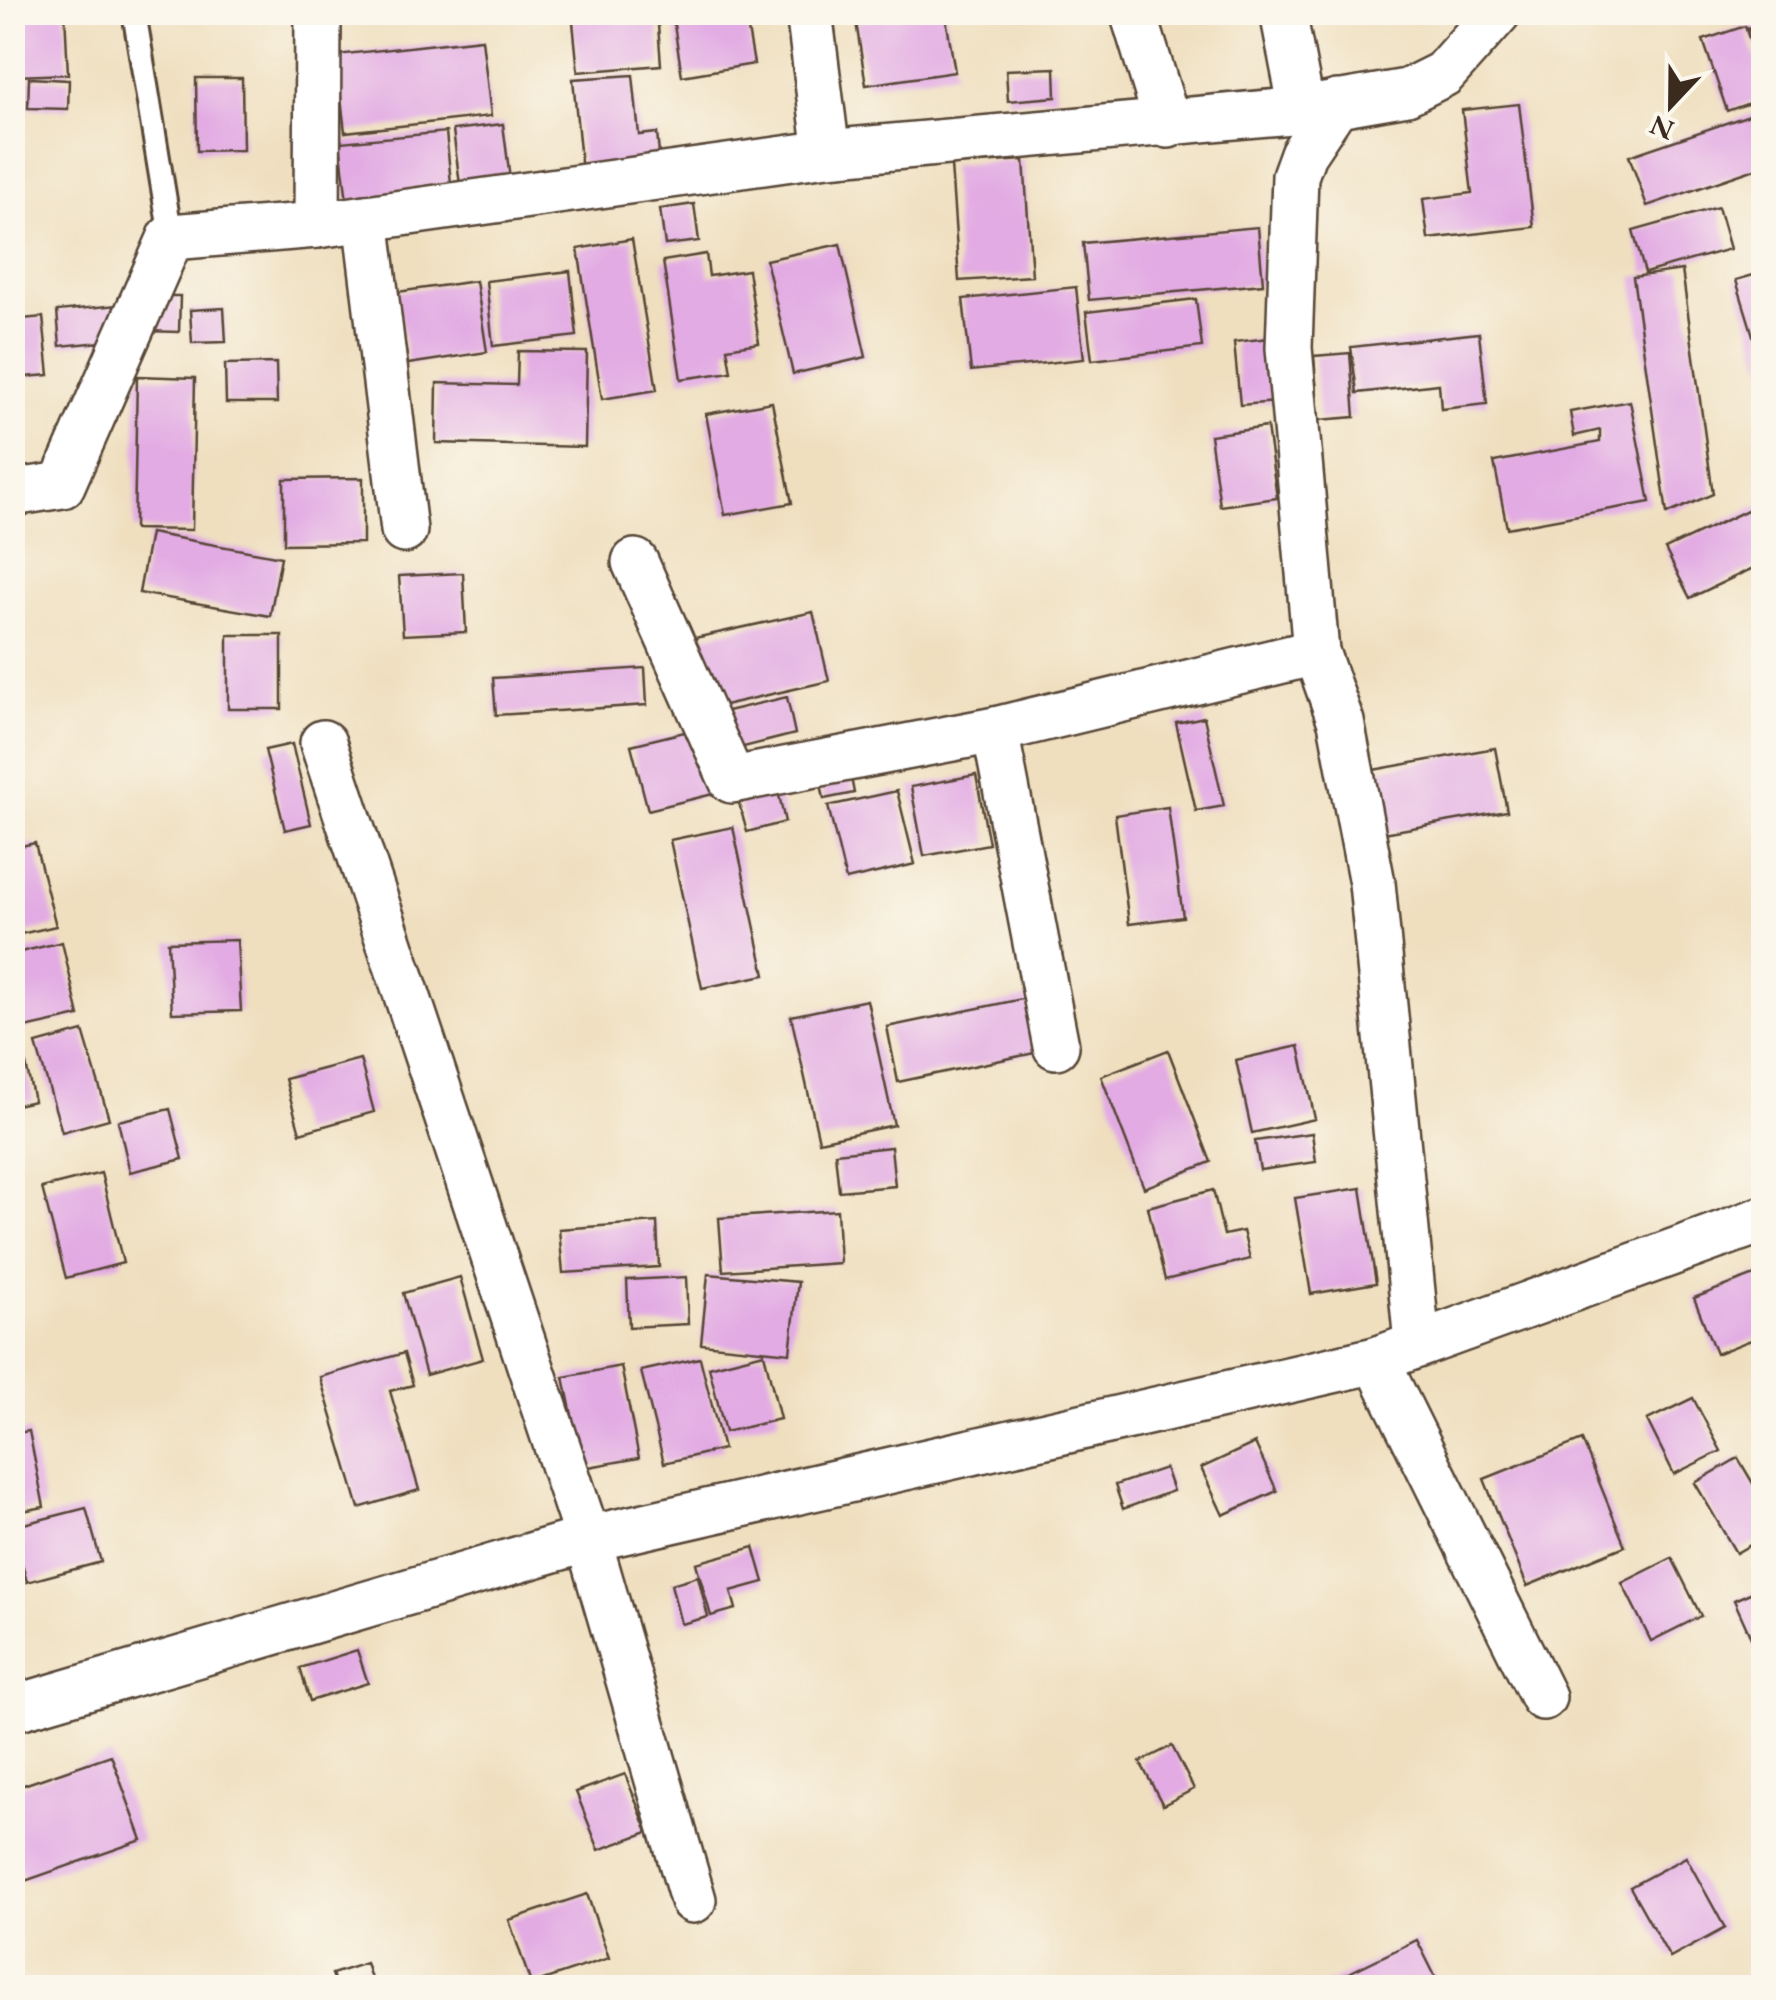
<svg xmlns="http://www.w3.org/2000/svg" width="1776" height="2000" font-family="'EB Garamond',serif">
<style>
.building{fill:#e2abe3}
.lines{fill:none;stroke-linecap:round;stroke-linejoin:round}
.lane-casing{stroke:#564536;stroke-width:28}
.street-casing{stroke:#564536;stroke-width:50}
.lane{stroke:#fff;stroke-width:22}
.street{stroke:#fff;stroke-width:45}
</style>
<rect width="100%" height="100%" fill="#fbf7ec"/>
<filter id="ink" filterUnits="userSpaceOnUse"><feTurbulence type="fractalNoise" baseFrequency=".01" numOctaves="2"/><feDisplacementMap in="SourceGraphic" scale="20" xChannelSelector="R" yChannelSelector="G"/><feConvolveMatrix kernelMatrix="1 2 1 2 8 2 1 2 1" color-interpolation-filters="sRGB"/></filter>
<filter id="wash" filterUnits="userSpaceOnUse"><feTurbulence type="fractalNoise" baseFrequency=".0048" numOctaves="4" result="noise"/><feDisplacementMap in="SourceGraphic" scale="40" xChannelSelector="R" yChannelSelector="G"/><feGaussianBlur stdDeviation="2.25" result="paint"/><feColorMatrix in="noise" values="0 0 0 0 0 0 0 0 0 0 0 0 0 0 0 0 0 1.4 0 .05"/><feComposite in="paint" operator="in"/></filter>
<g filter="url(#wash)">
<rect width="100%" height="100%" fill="#efdfbf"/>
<g id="blocks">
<g class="building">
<polygon points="14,12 65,12 68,74 16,76"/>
<polygon points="572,12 657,12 661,65 578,72"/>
<polygon points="672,12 745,12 754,64 682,76"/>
<polygon points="920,12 945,12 955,72 866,85 856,22"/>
<polygon points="1764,21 1764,46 1758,48 1748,28"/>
<polygon points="1745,26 1764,84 1764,98 1727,111 1703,40"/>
<polygon points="482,39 491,116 345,132 336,55"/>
<polygon points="1055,68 1056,97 1008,101 1006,70"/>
<polygon points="633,75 639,135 657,133 660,165 582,172 573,79"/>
<polygon points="29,78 69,80 68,109 28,108"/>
<polygon points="196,78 242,78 243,150 197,151"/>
<polygon points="1519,104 1534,227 1428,239 1423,199 1472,193 1462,110"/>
<polygon points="1764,110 1764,166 1647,206 1629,156"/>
<polygon points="503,124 510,179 460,185 453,130"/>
<polygon points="446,132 452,194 347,202 340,142"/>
<polygon points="1024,160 1032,276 959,281 951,165"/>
<polygon points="694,204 699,241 665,245 660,209"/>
<polygon points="1718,207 1730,249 1645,273 1633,231"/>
<polygon points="1258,227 1263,284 1089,300 1083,243"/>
<polygon points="632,239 657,390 602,399 578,249"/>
<polygon points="840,244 866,357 793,374 766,260"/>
<polygon points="706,254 709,276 748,270 759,343 727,348 731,372 681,379 663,261"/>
<polygon points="1682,270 1713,494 1667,514 1633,277"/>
<polygon points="570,271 577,336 493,346 486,281"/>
<polygon points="1764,272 1764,368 1763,368 1736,280"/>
<polygon points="476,281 487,352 408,364 397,292"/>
<polygon points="1076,287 1084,359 971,371 963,299"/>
<polygon points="146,296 180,296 179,332 145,331"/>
<polygon points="1196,299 1202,347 1092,360 1086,312"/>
<polygon points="128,304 112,341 60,346 57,311"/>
<polygon points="224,308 226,342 192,343 190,310"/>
<polygon points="43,317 49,375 12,378 12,320"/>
<polygon points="1479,333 1487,404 1441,409 1439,384 1357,393 1351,347"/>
<polygon points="1270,338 1276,402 1240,405 1234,342"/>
<polygon points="518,351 587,352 585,447 436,443 437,383 517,385"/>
<polygon points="1350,353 1355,417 1319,420 1314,356"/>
<polygon points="276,363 277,403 226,403 225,364"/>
<polygon points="137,376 195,378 192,530 134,529"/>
<polygon points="1630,401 1650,502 1507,528 1494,462 1600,442 1600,430 1574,436 1570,412"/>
<polygon points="772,402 792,503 725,515 706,414"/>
<polygon points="1267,427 1277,498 1220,506 1210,435"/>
<polygon points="363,478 363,543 284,544 284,479"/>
<polygon points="1760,504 1764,563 1690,598 1665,549"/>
<polygon points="150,533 281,557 270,616 139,593"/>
<polygon points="463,573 466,632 403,635 399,576"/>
<polygon points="813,612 829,681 711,708 695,638"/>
<rect x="228" y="635" width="54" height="74"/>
<polygon points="645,668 647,705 496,715 493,678"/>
<polygon points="787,697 795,734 728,751 719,713"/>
<polygon points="1204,717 1224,806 1196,811 1176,723"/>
<polygon points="701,728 717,793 648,810 631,745"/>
<polygon points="292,744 311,824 285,830 265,750"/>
<polygon points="1495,748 1507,811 1384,833 1373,770"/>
<polygon points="849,767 854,793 824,799 819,773"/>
<polygon points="976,775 989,844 924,856 911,787"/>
<polygon points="777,786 785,822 747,832 737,796"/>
<polygon points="897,791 915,864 846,880 828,806"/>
<polygon points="1168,807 1183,917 1129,924 1115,815"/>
<polygon points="733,827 765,975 702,988 670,840"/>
<polygon points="35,843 56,926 12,936 12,848"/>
<polygon points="237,940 241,1011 172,1013 168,942"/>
<polygon points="62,942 79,1016 12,1031 12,954"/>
<polygon points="1027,998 1039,1052 898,1082 887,1027"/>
<polygon points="867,1000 894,1125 819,1141 791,1016"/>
<polygon points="83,1031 109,1119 62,1132 36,1044"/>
<polygon points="1299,1046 1315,1119 1252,1133 1236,1060"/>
<polygon points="1168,1050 1211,1162 1144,1188 1101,1076"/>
<polygon points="23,1051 34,1101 12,1106 12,1054"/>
<polygon points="360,1059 374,1112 300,1133 285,1079"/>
<polygon points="170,1109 183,1159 130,1172 118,1121"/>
<polygon points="1312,1133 1316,1162 1260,1170 1255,1141"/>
<polygon points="891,1147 895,1186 839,1191 835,1153"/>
<polygon points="101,1173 123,1263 66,1278 42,1188"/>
<polygon points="1361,1188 1376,1283 1311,1294 1295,1198"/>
<polygon points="1213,1190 1224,1235 1243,1231 1250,1259 1165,1280 1148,1207"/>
<polygon points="837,1210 840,1263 723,1271 719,1218"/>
<polygon points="657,1222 659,1267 563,1273 559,1229"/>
<polygon points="708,1274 798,1282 790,1353 701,1344"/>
<polygon points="1757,1274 1764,1290 1764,1335 1716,1354 1694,1298"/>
<polygon points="460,1277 483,1359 426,1375 403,1293"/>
<polygon points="686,1277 688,1324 629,1327 627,1280"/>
<polygon points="404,1353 413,1385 390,1391 419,1490 359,1508 320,1377"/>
<polygon points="764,1353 780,1419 725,1432 709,1367"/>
<polygon points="700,1358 723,1449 664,1463 641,1371"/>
<polygon points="621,1366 639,1458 583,1468 564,1377"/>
<polygon points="1693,1398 1721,1451 1674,1474 1647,1420"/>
<polygon points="29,1431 44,1507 12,1513 12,1434"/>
<polygon points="1582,1440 1625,1546 1527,1586 1484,1479"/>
<polygon points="1255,1443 1277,1491 1223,1515 1201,1468"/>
<polygon points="1738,1458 1764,1502 1764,1537 1736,1553 1695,1483"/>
<polygon points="1165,1468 1173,1491 1123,1509 1115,1485"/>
<polygon points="86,1508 101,1562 27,1582 12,1527"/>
<polygon points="754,1547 764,1582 731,1591 736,1609 711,1616 696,1563"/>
<polygon points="1672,1558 1701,1616 1651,1641 1622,1583"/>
<polygon points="698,1576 708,1617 681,1624 671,1584"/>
<polygon points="1764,1587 1764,1667 1734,1600"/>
<polygon points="357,1650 368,1683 310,1701 300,1668"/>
<polygon points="1172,1746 1194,1789 1163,1805 1140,1762"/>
<polygon points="111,1755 142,1840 25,1881 12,1847 12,1789"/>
<polygon points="625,1774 648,1832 599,1850 576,1792"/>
<polygon points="1686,1857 1725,1928 1670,1958 1630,1887"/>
<polygon points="587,1894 609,1958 531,1984 509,1920"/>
<polygon points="1417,1940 1441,1988 1318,1988"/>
<polygon points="366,1963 374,1988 337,1988 332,1974"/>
</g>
</g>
</g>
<g filter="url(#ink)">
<use href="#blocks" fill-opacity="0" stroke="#564536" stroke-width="2.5"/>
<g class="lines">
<g class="lane-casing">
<polyline id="lane" points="134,12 171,237"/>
</g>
<g class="street-casing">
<g id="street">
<polyline points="809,12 827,153"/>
<polyline points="1133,12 1168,125"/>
<polyline points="1283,12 1302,110"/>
<polyline points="1337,103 1303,154 1295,176 1289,348 1316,652 1341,722 1372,883 1417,1343"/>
<polyline points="366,218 404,530"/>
<polyline points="317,225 318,12"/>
<polyline points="12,493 62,485 171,237 317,225 827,153 1302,110 1407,92 1443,74 1498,12"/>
<polyline points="635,562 732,780 995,730 1316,652"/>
<polyline points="995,730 1056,1046"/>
<polyline points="323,743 588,1539 693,1900"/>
<polyline points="1376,1360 1543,1697"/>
<polyline points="12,1709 588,1539 1376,1360 1764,1219"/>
</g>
</g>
<use href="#lane" class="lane"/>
<use href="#street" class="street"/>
</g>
</g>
<rect width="1776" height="2000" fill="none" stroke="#fbf7ec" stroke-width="50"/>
<g transform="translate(1671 105) rotate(202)" stroke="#fbf7ec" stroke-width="8" paint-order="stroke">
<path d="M0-8L18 38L0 25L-18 38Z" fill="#3b2a1e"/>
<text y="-15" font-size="28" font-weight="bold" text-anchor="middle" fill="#3b2a1e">N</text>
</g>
</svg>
